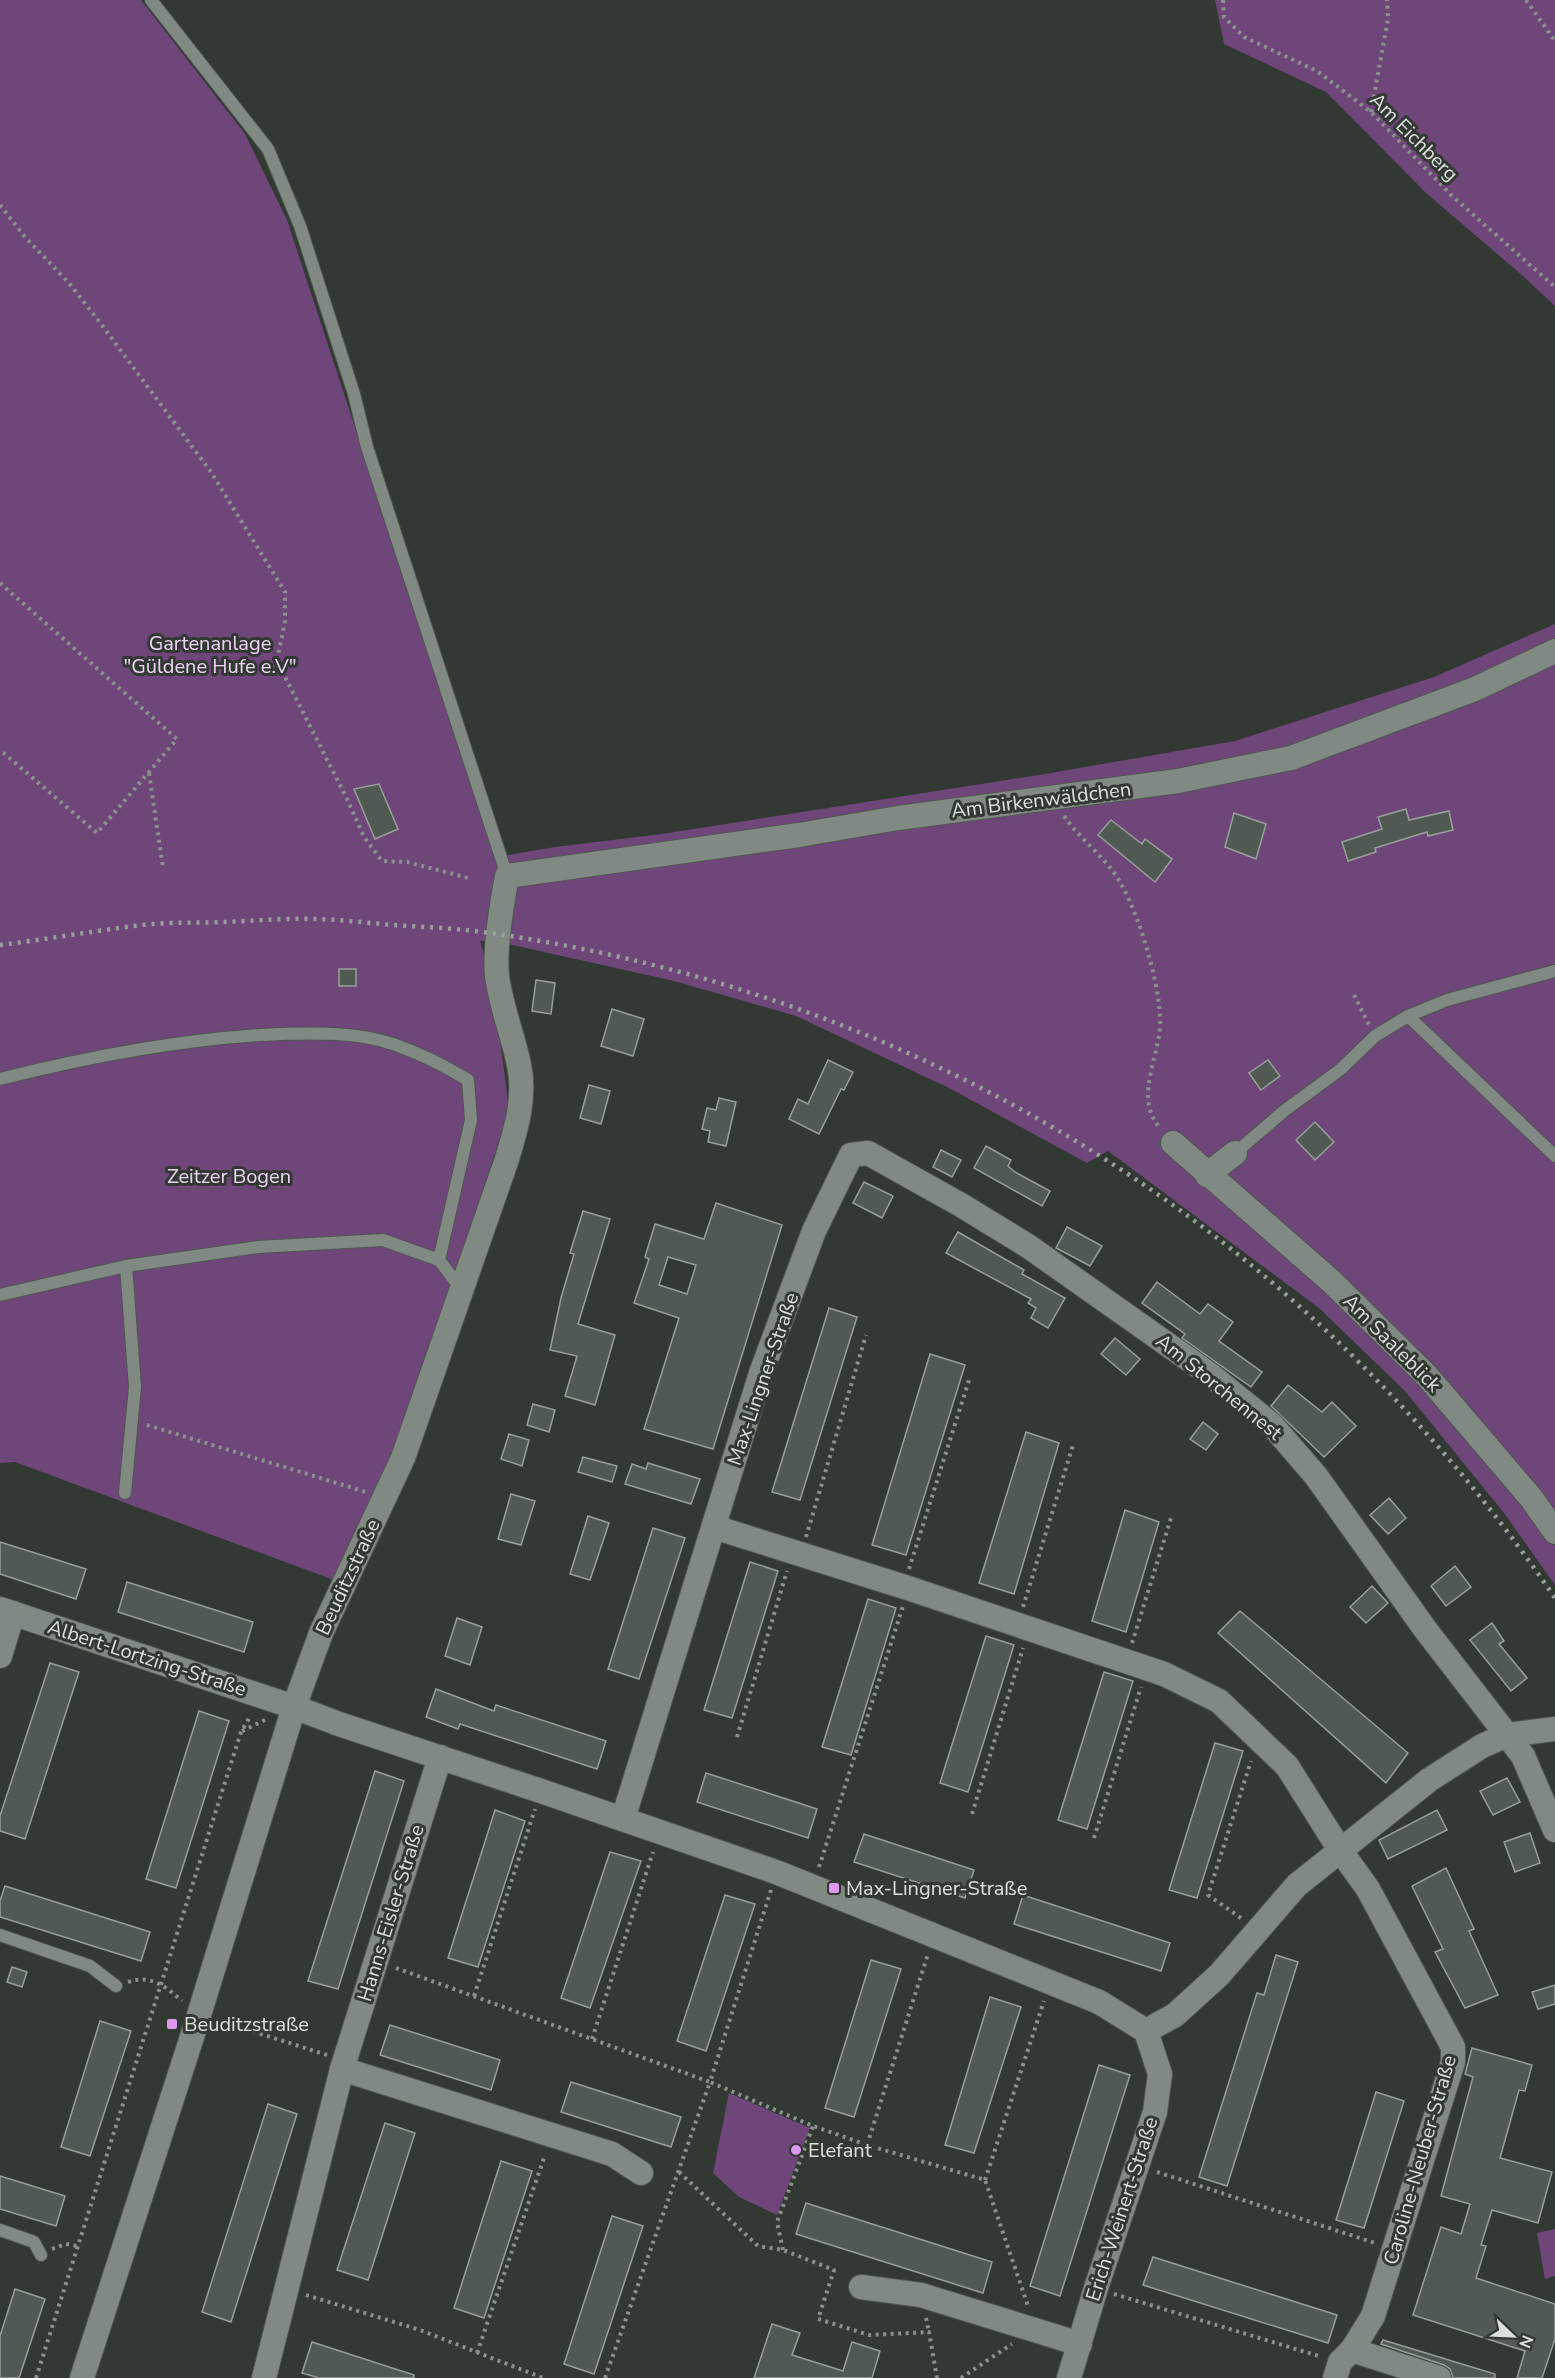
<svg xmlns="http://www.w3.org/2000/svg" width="1555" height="2378" font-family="'Nunito Sans',sans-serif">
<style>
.green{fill:#6f467a}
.building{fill:#505952;stroke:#97a098;stroke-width:1.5;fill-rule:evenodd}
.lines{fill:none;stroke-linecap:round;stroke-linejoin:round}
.lane-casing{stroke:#4f5650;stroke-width:14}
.street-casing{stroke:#4f5650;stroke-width:26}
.path{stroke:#8a908b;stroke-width:4;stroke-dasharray:3 4.5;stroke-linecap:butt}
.lane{stroke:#818a82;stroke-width:12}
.street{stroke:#818a82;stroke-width:24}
.rail{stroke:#999f9a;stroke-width:4.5;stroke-dasharray:3 6;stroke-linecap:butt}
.poi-dot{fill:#df98f1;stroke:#313932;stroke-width:2}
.labels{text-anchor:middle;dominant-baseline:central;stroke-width:6;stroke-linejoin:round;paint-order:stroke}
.street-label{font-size:20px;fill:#dbe0dc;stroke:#313932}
.park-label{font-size:20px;fill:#efd3f6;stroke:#313932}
.poi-label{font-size:20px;fill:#dbe0dc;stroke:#313932;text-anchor:start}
</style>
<rect width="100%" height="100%" fill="#313932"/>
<g class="green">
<polygon points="0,0 141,0 245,134 287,220 496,857 555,847 662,834 1039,775 1235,741 1434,677 1555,624 1555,1585 1504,1513 1405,1391 1319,1308 1108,1151 1087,1163 949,1088 796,1016 674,981 508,944 480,941 493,985 509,1109 449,1299 380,1496 334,1580 15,1462 0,1463"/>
<polygon points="1215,0 1555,0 1555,306 1523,276 1426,193 1326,92 1224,44"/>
<polygon points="729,2093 810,2128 777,2215 739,2197 713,2173"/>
<polygon points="1555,2229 1555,2276 1545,2279 1537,2233"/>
</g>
<g class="building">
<polygon points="379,784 398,829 375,839 354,789"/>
<polygon points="1406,809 1409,820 1449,811 1453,830 1428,836 1427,832 1375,848 1376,852 1348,861 1342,842 1382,829 1378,817"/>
<polygon points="1234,813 1266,824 1256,859 1225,847"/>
<polygon points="1111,820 1142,844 1145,839 1172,859 1155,882 1098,835"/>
<rect x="339" y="969" width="17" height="17"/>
<polygon points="536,980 555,983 551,1014 532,1011"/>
<polygon points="612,1009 644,1019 633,1056 601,1046"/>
<polygon points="828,1060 853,1072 844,1090 841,1089 819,1134 789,1119 798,1099 808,1104"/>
<polygon points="1268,1060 1280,1076 1261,1090 1249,1073"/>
<polygon points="589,1085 610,1091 601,1124 580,1118"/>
<polygon points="719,1098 736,1102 726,1146 708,1142 710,1131 702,1129 707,1108 716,1110"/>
<polygon points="1315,1122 1334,1142 1315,1160 1296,1140"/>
<polygon points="986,1146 1011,1160 1008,1166 1015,1172 1050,1191 1042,1206 974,1168"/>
<polygon points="941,1150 961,1160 952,1177 933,1167"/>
<polygon points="864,1182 893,1196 882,1218 853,1203"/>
<path d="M 716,1203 L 782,1225 L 713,1449 L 644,1429 L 679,1318 L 634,1303 L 649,1259 L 645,1257 L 655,1224 L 704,1239 ZM 668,1257 L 696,1265 L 687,1294 L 659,1285 Z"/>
<polygon points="583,1211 610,1219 578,1324 615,1335 595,1405 565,1396 577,1356 550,1350 561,1298 574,1254 570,1253"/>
<polygon points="1067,1227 1102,1246 1090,1266 1056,1248"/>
<polygon points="958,1232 1024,1270 1022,1274 1065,1298 1048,1328 1031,1318 1036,1308 1028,1303 1031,1299 946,1253"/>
<polygon points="1157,1282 1200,1314 1208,1304 1233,1322 1219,1341 1262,1372 1251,1387 1182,1338 1185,1334 1142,1303"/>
<polygon points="829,1308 857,1317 800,1500 772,1492"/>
<polygon points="1115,1338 1140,1359 1126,1375 1101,1354"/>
<polygon points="930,1354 965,1365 906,1555 872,1545"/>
<polygon points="1288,1385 1322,1412 1332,1402 1356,1426 1324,1457 1271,1406"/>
<polygon points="533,1404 555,1410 549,1432 527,1425"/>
<polygon points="1203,1422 1218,1434 1206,1450 1190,1439"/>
<polygon points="1026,1432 1059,1443 1014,1594 979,1583"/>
<polygon points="509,1434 529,1440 522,1466 501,1459"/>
<polygon points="583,1457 617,1466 612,1482 578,1472"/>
<polygon points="648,1463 700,1479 691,1504 625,1484 632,1464 646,1469"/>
<polygon points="511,1494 535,1501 521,1545 498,1539"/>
<polygon points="1389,1498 1406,1518 1388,1534 1370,1515"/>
<polygon points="1125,1510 1159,1522 1126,1632 1092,1621"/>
<polygon points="588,1516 609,1523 590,1580 570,1574"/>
<polygon points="653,1528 685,1538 639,1679 608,1669"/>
<polygon points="0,1542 86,1569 76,1599 0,1574"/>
<polygon points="750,1562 778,1571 732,1718 704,1710"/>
<polygon points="1455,1566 1471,1587 1446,1606 1431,1586"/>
<polygon points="127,1582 253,1622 244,1652 118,1612"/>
<polygon points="1372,1586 1388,1603 1366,1623 1350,1607"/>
<polygon points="868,1599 896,1608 851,1755 822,1747"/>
<polygon points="1240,1611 1408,1753 1386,1783 1218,1633"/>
<polygon points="457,1618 482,1627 470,1665 445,1656"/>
<polygon points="1492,1623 1504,1641 1499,1644 1527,1678 1511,1691 1470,1640"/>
<polygon points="986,1636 1014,1645 968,1792 940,1783"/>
<polygon points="50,1663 79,1672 25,1839 0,1831 0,1816"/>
<polygon points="1104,1672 1133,1681 1087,1829 1058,1820"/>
<polygon points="436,1689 494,1711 496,1705 606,1741 597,1769 460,1724 458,1729 426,1717"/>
<polygon points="199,1711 229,1721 176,1888 146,1879"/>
<polygon points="1215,1743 1243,1751 1197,1898 1169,1890"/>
<polygon points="375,1771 404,1781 338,1989 308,1981"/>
<polygon points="706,1773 817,1809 808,1838 697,1802"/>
<polygon points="1507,1778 1520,1802 1493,1815 1480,1791"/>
<polygon points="495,1810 525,1821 478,1967 448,1958"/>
<polygon points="1437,1810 1447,1830 1388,1859 1379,1840"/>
<polygon points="1530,1833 1540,1863 1515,1872 1504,1842"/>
<polygon points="864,1834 974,1870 965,1898 854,1862"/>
<polygon points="610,1852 641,1861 590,2008 561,1998"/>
<polygon points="1446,1868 1474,1929 1469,1931 1498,1995 1465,2008 1435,1952 1443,1949 1412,1886"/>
<polygon points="5,1886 150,1932 141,1961 0,1917 0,1901"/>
<polygon points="725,1895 755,1904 706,2051 677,2041"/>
<polygon points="1023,1895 1170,1943 1161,1971 1014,1924"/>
<polygon points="1276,1955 1298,1962 1227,2186 1199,2177 1257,1993 1264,1995"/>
<polygon points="871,1960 901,1969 854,2117 825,2108"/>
<polygon points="12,1967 27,1972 22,1987 7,1982"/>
<polygon points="1555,1985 1555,2004 1538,2009 1532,1992"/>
<polygon points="990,1997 1021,2007 974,2153 945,2145"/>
<polygon points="100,2021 131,2031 90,2156 61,2147"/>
<polygon points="390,2025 500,2060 491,2090 380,2055"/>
<polygon points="1472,2048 1532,2065 1525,2091 1519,2090 1500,2158 1552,2172 1538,2223 1492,2210 1481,2245 1486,2246 1476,2278 1555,2304 1555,2339 1542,2378 1517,2378 1525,2351 1413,2315 1441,2227 1461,2234 1470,2204 1441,2196 1473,2077 1465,2074"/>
<polygon points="1099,2065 1130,2075 1060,2296 1030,2286"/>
<polygon points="571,2082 681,2117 671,2147 561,2112"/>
<polygon points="1376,2092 1404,2101 1364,2228 1336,2220"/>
<polygon points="268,2104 297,2114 231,2322 202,2312"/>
<polygon points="385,2123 415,2133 368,2280 337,2270"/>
<polygon points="501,2161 532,2171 484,2318 454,2308"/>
<polygon points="0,2176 65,2196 56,2226 0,2209"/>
<polygon points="806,2203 992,2262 983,2293 796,2234"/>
<polygon points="612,2216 643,2226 594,2374 564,2364"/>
<polygon points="1153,2257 1337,2315 1328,2343 1143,2285"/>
<polygon points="15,2289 45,2299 19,2378 0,2378 0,2336"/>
<polygon points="772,2324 800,2333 792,2355 843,2371 852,2342 880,2351 872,2378 754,2378"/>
<polygon points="1383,2340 1495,2374 1495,2378 1453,2378 1450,2369 1444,2365 1381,2344"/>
<polygon points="312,2342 414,2375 414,2378 319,2378 302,2373"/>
</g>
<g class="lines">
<g class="lane-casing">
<g id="lane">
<polyline points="151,0 268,149 300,226 354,394 367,447 507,876"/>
<polyline points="1408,1016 1555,1156"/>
<path d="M 0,1079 C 92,1056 185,1038 280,1034 C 318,1033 357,1032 393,1044 C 419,1053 445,1066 468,1080 L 471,1120 L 439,1260"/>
<polyline points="1235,1153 1284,1111 1341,1069 1375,1036 1408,1016 1447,1000 1555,971"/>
<polyline points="0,1295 126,1266 258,1247 383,1240 439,1260 462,1290"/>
<polyline points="125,1493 135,1387 126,1266"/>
<polyline points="0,1935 90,1966 116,1986"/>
<polyline points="0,2230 34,2242 41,2255"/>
</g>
</g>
<g class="street-casing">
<g id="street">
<polyline points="1173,1143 1332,1282 1427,1376 1532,1499 1555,1532"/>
<polyline points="1207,1175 1235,1153"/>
<polyline points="714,1527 908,1588 1164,1674 1219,1701 1287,1766 1340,1850 1368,1889 1453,2047 1453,2062 1373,2316 1352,2350 1340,2362 1335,2378"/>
<polyline points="0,1609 294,1707 339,1724 541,1791 776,1872 1099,2002 1146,2031 1160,2074 1155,2112 1096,2288 1069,2378"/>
<polyline points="0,1656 13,1613"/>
<polyline points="623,1819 761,1373 814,1231 851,1155 868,1153 961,1205 1028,1246 1208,1373 1272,1425 1316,1476 1425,1629 1523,1756 1555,1830"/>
<polyline points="1146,2031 1175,2015 1219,1975 1297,1885 1429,1780 1482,1746 1507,1735 1555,1729"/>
<polyline points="342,2069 612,2154 641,2173"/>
<polyline points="861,2287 921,2295 1080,2344"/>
<polyline points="1352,2350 1439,2378"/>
<path d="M 82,2378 L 199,2015 L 294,1707 L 321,1633 L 403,1458 L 507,1159 C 516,1129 526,1097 519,1065 C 513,1035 501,1007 497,976 C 494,949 502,903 507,876 L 799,835 L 898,818 L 1178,781 L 1291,758 L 1475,689 L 1555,651"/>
<polyline points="264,2378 342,2069 440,1757"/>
</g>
</g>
<g class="path">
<polyline points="1223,0 1224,17 1244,37 1317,71 1371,112 1452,196 1555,287"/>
<polyline points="1526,0 1555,41"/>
<polyline points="1371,112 1388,19 1387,0"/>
<polyline points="0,205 25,237 69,283 101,324 211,472 285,592 285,621 277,661 348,801 364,837 382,861 407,862 472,879"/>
<polyline points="0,583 177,739 97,833 0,750"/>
<polyline points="149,773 163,868"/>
<path d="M 1064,816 C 1078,836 1097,851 1112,870 C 1136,901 1158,977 1160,1016 C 1163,1053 1131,1097 1161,1129"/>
<polyline points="1354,995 1369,1025"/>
<polyline points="147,1425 366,1492"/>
<polyline points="806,1537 866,1335"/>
<polyline points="909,1569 970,1377"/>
<polyline points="1023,1607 1073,1445"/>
<polyline points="1132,1643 1171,1518"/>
<polyline points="242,1731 265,1720"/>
<polyline points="737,1737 787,1571"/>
<polyline points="972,1814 1023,1648"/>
<polyline points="1094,1838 1141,1687"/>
<polyline points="819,1867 903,1606"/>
<polyline points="1241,1918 1208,1895 1251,1761"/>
<polyline points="396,1968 710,2082 771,1890"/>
<path d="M 128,1982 C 151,1974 166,1987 182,2001"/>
<polyline points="474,1996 535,1809"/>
<polyline points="217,2020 327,2055"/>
<polyline points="592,2039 653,1852"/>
<polyline points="867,2145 928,1954"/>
<polyline points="679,2172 758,2246 783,2250 834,2270 818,2319 869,2335 929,2332 937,2378"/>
<polyline points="1157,2172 1375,2243"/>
<polyline points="985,2180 1044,2001"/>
<polyline points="52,2249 66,2244 77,2246"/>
<polyline points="783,2250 777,2222 813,2126"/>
<polyline points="1114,2294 1322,2357"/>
<polyline points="306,2295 420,2330 543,2378"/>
<polyline points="926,2318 929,2332"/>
<polyline points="477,2353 545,2155"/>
<polyline points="36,2378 241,1732 251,1715"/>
<polyline points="605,2378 710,2082 813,2126 867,2145 985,2180 1028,2306"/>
<polyline points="961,2378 1012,2344"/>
</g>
<use href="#lane" class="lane"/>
<use href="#street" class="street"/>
<path class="rail" d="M 0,945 C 47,939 95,931 142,925 C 169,922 196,923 223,922 C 253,921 283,918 313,919 C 339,919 366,923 393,925 C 423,927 453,928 483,932 C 924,993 1304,1230 1555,1598"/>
</g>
<g class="poi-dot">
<rect x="828" y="1882" width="12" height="12" rx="3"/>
<rect x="166" y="2018" width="12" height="12" rx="3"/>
<circle cx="796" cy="2150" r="6"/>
</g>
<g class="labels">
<g class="street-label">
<text transform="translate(1414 137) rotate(45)">Am Eichberg</text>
<text transform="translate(1041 800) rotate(-7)">Am Birkenwäldchen</text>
<text transform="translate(1392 1343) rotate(45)">Am Saaleblick</text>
<text transform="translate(763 1379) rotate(-71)">Max-Lingner-Straße</text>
<text transform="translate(1219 1387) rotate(39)">Am Storchennest</text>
<text transform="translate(348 1577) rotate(-65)">Beuditzstraße</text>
<text transform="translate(147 1658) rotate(18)">Albert-Lortzing-Straße</text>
<text transform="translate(391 1913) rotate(-73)">Hanns-Eisler-Straße</text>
<text transform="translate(1420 2160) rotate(-74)">Caroline-Neuber-Straße</text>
<text transform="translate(1122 2209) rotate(-72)">Erich-Weinert-Straße</text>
</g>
<g class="park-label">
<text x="210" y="643">Gartenanlage<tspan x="210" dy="23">"Güldene Hufe e.V"</tspan></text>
<text x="229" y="1176">Zeitzer Bogen</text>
</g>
<g class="poi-label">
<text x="846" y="1888">Max-Lingner-Straße</text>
<text x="184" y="2024">Beuditzstraße</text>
<text x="808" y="2150">Elefant</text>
</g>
</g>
<g transform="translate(1513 2336) rotate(113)" stroke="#313932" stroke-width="4.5" paint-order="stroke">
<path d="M0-4.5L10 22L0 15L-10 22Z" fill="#dbe0dc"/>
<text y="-9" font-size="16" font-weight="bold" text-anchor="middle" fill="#dbe0dc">N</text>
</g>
</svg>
